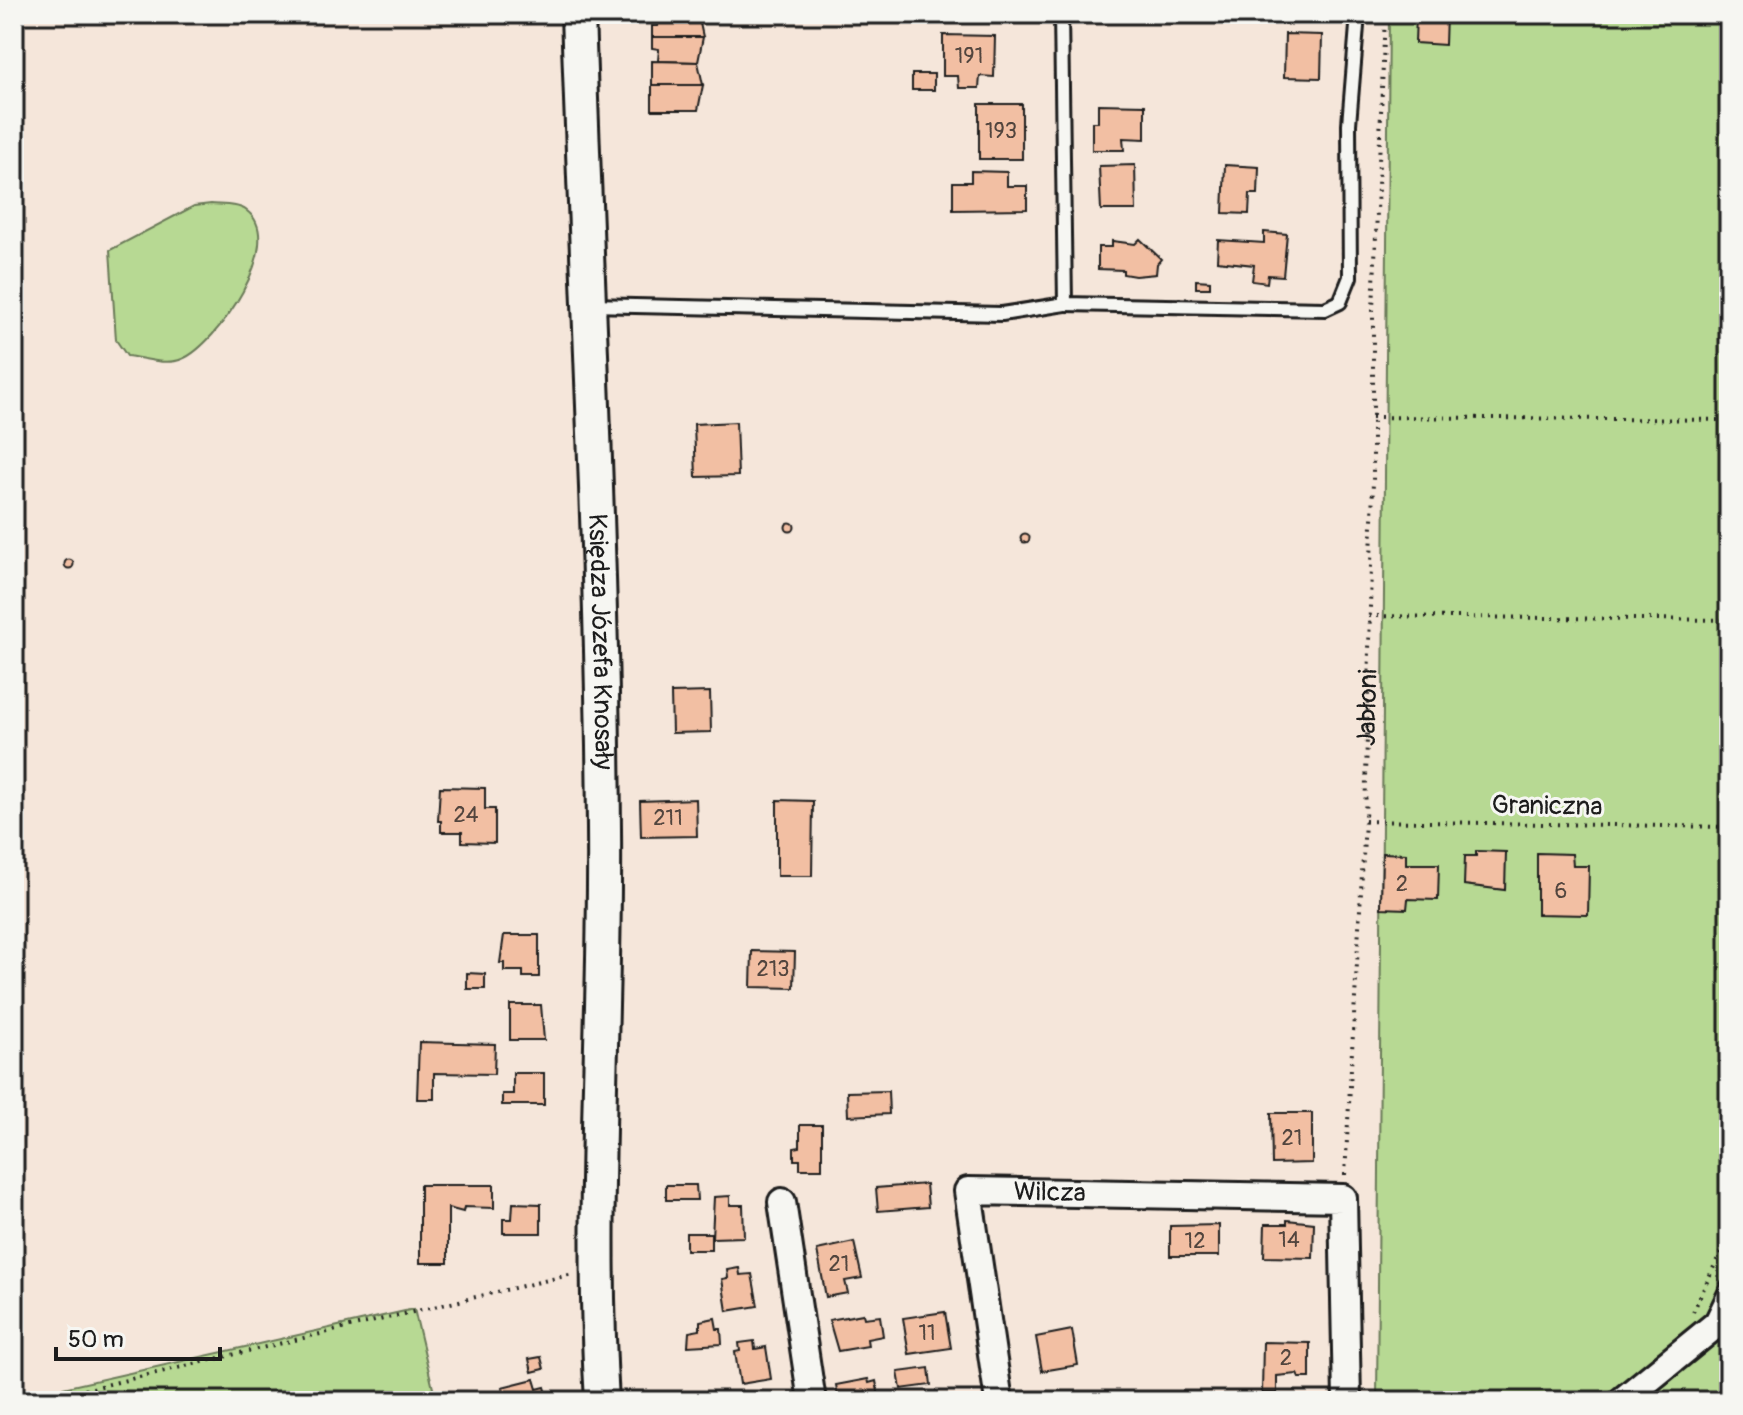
<svg xmlns="http://www.w3.org/2000/svg" width="1743" height="1415" font-family="Pangolin,sans-serif">
<style>
.green{fill:#b7d993;stroke:#6a7a58;stroke-width:2}
.building{fill:#f2bfa3;stroke:#1c1c1c;stroke-width:2}
.lines{fill:none;stroke-linecap:round;stroke-linejoin:round}
.service-casing{stroke:#1c1c1c;stroke-width:18}
.minor-casing{stroke:#1c1c1c;stroke-width:32}
.tertiary-casing{stroke:#1c1c1c;stroke-width:38}
.path{stroke:#1c1c1c;stroke-width:4;stroke-dasharray:2 6;stroke-linecap:butt}
.service{stroke:#f6f6f2;stroke-width:12}
.minor{stroke:#f6f6f2;stroke-width:26}
.tertiary{stroke:#f6f6f2;stroke-width:32}
.labels{text-anchor:middle;dominant-baseline:central;stroke-width:6;stroke-linejoin:round;paint-order:stroke}
.number-label{font-size:22px;fill:#52453e}
.street-label{font-size:26px;fill:#1c1c1c;stroke:#f6f6f2}
</style>
<rect width="100%" height="100%" fill="#f5e6da"/>
<filter id="ink" filterUnits="userSpaceOnUse"><feTurbulence type="fractalNoise" baseFrequency=".0125" numOctaves="2"/><feDisplacementMap in="SourceGraphic" scale="16" xChannelSelector="R" yChannelSelector="G"/><feConvolveMatrix kernelMatrix="1 2 1 2 8 2 1 2 1" color-interpolation-filters="sRGB"/></filter>
<g filter="url(#ink)">
<g class="green">
<polygon points="1389,14 1729,14 1729,1401 1377,1401"/>
<path d="M 211,204 C 222,205 238,204 247,211 C 288,242 216,346 182,359 C 166,366 143,358 127,356 L 116,340 L 110,250 L 194,206 Z"/>
<polygon points="414,1309 436,1401 14,1401 14,1399"/>
</g>
<g class="building">
<polygon points="659,14 698,14 703,37 652,37 652,26 658,26"/>
<polygon points="1416,14 1446,14 1445,45 1415,43"/>
<polygon points="1285,34 1322,35 1321,78 1284,77"/>
<polygon points="943,35 995,36 994,77 980,76 979,88 959,88 958,76 943,76"/>
<polygon points="652,37 703,37 698,62 658,61 659,49 652,48"/>
<polygon points="652,61 698,62 703,85 652,85"/>
<rect x="912" y="74" width="22" height="16"/>
<polygon points="652,85 703,85 698,110 652,110"/>
<rect x="979" y="104" width="43" height="55"/>
<polygon points="1098,104 1145,105 1145,139 1123,138 1124,150 1092,150 1092,122 1098,122"/>
<polygon points="1135,165 1136,210 1101,210 1099,166"/>
<polygon points="1225,165 1259,167 1258,194 1250,194 1249,214 1223,213"/>
<polygon points="971,171 1007,172 1007,186 1027,186 1027,209 953,210 953,182 971,182"/>
<polygon points="1264,232 1287,234 1283,276 1268,275 1267,283 1252,281 1254,265 1217,261 1218,240 1264,243"/>
<polygon points="1140,239 1161,259 1157,264 1156,274 1135,276 1123,274 1123,270 1098,269 1098,247 1112,247 1112,241 1135,244"/>
<polygon points="1196,280 1210,281 1210,288 1196,288"/>
<polygon points="736,422 738,476 696,477 694,424"/>
<circle cx="790" cy="527" r="4.5"/>
<circle cx="1025" cy="538" r="4.5"/>
<circle cx="69" cy="564" r="4.5"/>
<polygon points="710,692 711,732 672,733 671,693"/>
<polygon points="440,787 485,788 485,809 495,809 495,843 462,842 462,832 441,832 441,821 438,821"/>
<polygon points="696,799 697,836 641,837 640,801"/>
<polygon points="777,800 813,801 812,876 777,876"/>
<polygon points="1476,851 1506,852 1505,890 1464,885 1465,856 1476,856"/>
<polygon points="1382,853 1406,854 1406,864 1439,864 1438,900 1408,899 1407,909 1381,908"/>
<polygon points="1537,853 1572,854 1573,866 1589,866 1588,915 1537,914"/>
<polygon points="504,935 539,935 539,977 523,977 523,971 504,971 504,963 500,963"/>
<polygon points="752,951 795,952 794,988 751,987"/>
<polygon points="467,973 485,974 485,989 467,989"/>
<polygon points="510,1005 541,1005 544,1040 510,1040"/>
<polygon points="419,1042 495,1044 494,1074 434,1073 434,1099 417,1099"/>
<polygon points="513,1073 544,1073 544,1105 502,1105 502,1094 513,1094"/>
<polygon points="888,1091 889,1114 848,1116 847,1092"/>
<polygon points="1271,1113 1312,1113 1312,1163 1272,1164"/>
<polygon points="800,1125 822,1125 822,1169 800,1169 800,1160 794,1160 794,1148 800,1147"/>
<polygon points="926,1184 928,1207 878,1211 876,1188"/>
<polygon points="420,1185 494,1185 494,1208 464,1207 463,1212 448,1208 448,1263 420,1263"/>
<polygon points="666,1185 696,1185 697,1200 666,1200"/>
<polygon points="730,1196 730,1205 743,1205 744,1237 712,1238 714,1197"/>
<polygon points="513,1203 541,1204 541,1233 503,1233 503,1219 512,1219"/>
<polygon points="1287,1220 1314,1223 1313,1258 1264,1257 1265,1224 1287,1224"/>
<polygon points="1219,1225 1219,1256 1170,1256 1170,1226"/>
<rect x="686" y="1233" width="25" height="17"/>
<polygon points="854,1242 862,1278 845,1281 848,1293 826,1297 817,1250"/>
<polygon points="739,1268 740,1275 752,1274 758,1306 727,1311 722,1279 728,1278 727,1270"/>
<polygon points="945,1312 951,1348 909,1354 903,1318"/>
<polygon points="863,1314 864,1318 880,1316 883,1336 867,1339 868,1346 838,1351 829,1320"/>
<polygon points="715,1318 717,1329 721,1329 722,1344 688,1346 689,1332 700,1330 700,1321"/>
<polygon points="1072,1330 1078,1365 1042,1371 1036,1337"/>
<polygon points="754,1341 755,1349 766,1347 771,1379 740,1384 735,1352 740,1351 739,1343"/>
<polygon points="1263,1342 1310,1343 1310,1378 1299,1378 1297,1374 1277,1376 1277,1393 1262,1393"/>
<polygon points="541,1357 544,1369 532,1372 529,1359"/>
<polygon points="929,1368 931,1385 901,1389 898,1372"/>
<polygon points="534,1379 537,1389 545,1387 549,1401 495,1401 504,1397 502,1387"/>
<polygon points="868,1379 869,1383 876,1381 879,1397 872,1398 873,1401 839,1401 836,1385"/>
</g>
<g class="lines">
<g class="service-casing">
<g id="service">
<polyline points="1061,14 1065,304 1325,309 1340,302 1350,277 1349,124 1358,14"/>
<polyline points="589,305 1002,314 1065,304"/>
<polyline points="1712,1319 1729,1284"/>
</g>
</g>
<g class="minor-casing">
<g id="minor">
<polyline points="782,1202 812,1401"/>
<path id="s2" d="M 999,1401 L 968,1191 L 1343,1198 L 1347,1401"/>
<polyline points="1622,1401 1729,1314"/>
</g>
</g>
<g class="tertiary-casing">
<g id="tertiary">
<path id="s3" d="M 578,14 C 587,286 602,557 604,829 C 606,1019 590,1211 602,1401"/>
</g>
</g>
<g class="path">
<polyline points="1372,417 1729,420"/>
<polyline points="1369,616 1729,620"/>
<polyline points="1365,821 1729,827"/>
<path id="s1" d="M 1345,1175 L 1365,821 L 1373,479 L 1373,310 L 1385,14"/>
<polyline points="1693,1312 1729,1234"/>
<polyline points="38,1401 573,1274"/>
</g>
<use href="#service" class="service"/>
<use href="#minor" class="minor"/>
<use href="#tertiary" class="tertiary"/>
</g>
</g>
<g class="labels">
<g class="number-label">
<text x="969" y="56">191</text>
<text x="1001" y="131">193</text>
<text x="466" y="815">24</text>
<text x="668" y="818">211</text>
<text x="1402" y="884">2</text>
<text x="1561" y="891">6</text>
<text x="773" y="969">213</text>
<text x="1292" y="1138">21</text>
<text x="1289" y="1240">14</text>
<text x="1195" y="1241">12</text>
<text x="839" y="1264">21</text>
<text x="927" y="1333">11</text>
<text x="1286" y="1358">2</text>
</g>
<g class="street-label">
<text stroke="none"><textPath href="#s3" startOffset="628">Księdza Józefa Knosały</textPath></text>
<text stroke="none"><textPath href="#s1" startOffset="468">Jabłoni</textPath></text>
<text transform="translate(1547 806) rotate(1)">Graniczna</text>
<text stroke="none"><textPath href="#s2" startOffset="294">Wilcza</textPath></text>
</g>
</g>
<rect width="1743" height="1415" fill="none" stroke="#f6f6f2" stroke-width="48"/>
<rect x="24" y="24" width="1695" height="1367" fill="none" stroke="#1c1c1c" stroke-width="3" filter="url(#ink)"/>
<path d="M56 1347v12h164v-12" fill="none" stroke="#1c1c1c" stroke-width="4"/>
<text x="68" y="1347" font-size="24" fill="#1c1c1c" stroke="#f6f6f2" stroke-width="6" paint-order="stroke">50 m</text>
</svg>
